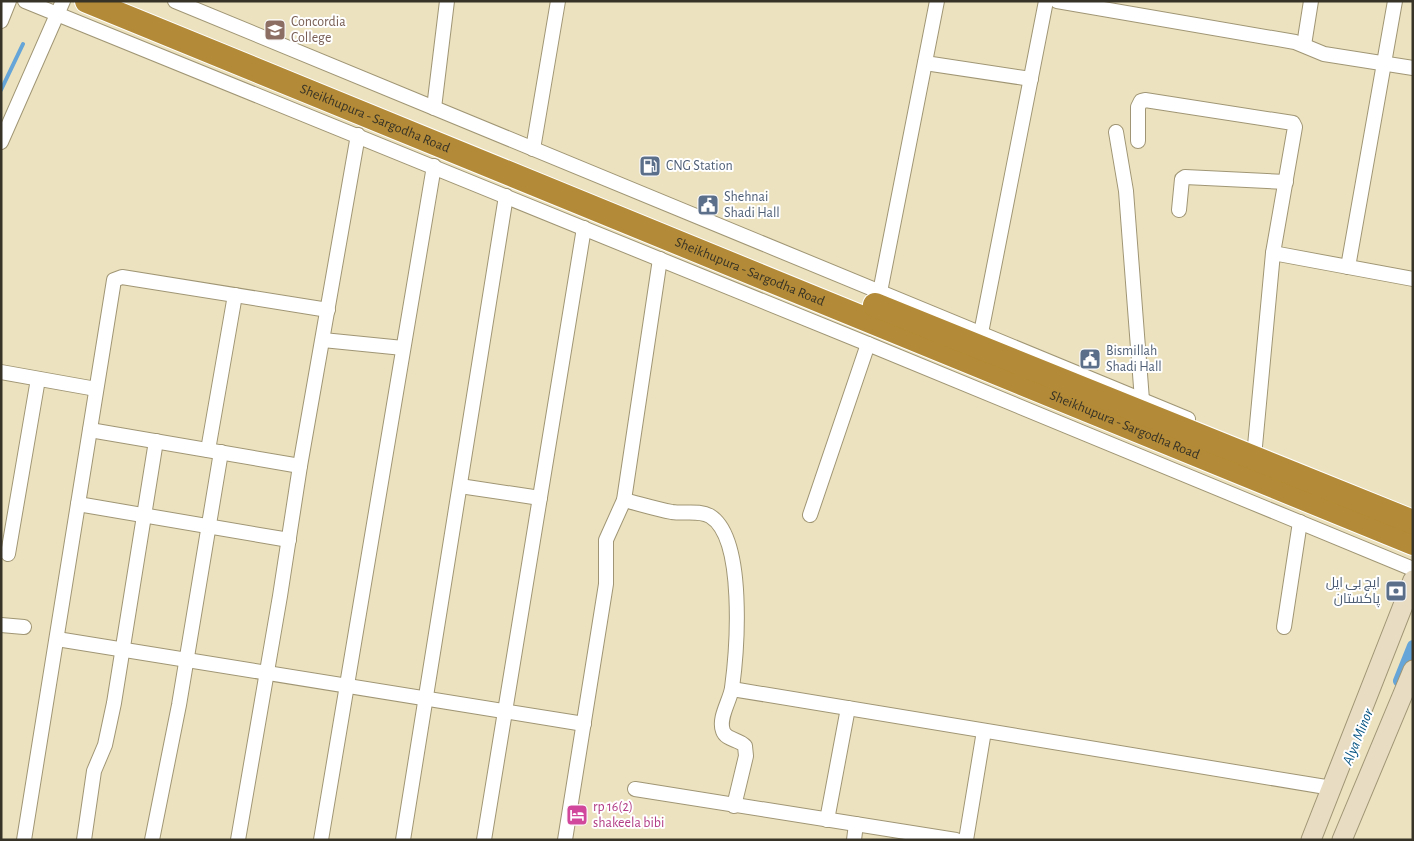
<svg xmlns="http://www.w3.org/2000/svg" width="1414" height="841" font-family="'Alegreya Sans',Cairo,sans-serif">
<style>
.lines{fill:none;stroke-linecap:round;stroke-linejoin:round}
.stream{stroke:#65a5d7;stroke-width:4}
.canal{stroke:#65a5d7;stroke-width:12}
.street-casing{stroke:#a09675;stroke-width:16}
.secondary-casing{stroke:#a09675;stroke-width:21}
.highway-casing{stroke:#fff;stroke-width:26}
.street{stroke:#fff;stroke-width:14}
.secondary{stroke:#e8dcc3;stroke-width:19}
.highway{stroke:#b38a37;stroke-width:24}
.labels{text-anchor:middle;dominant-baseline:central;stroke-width:4;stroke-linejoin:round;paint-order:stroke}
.education-label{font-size:14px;fill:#785e54;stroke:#fff;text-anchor:start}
.street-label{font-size:14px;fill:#373326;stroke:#fff}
.service-label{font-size:14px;fill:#4e5e75;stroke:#fff;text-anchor:start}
.hotel-label{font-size:14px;fill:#b23c85;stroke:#fff;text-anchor:start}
.water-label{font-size:15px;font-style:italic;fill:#065584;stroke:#fff}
</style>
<rect width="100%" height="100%" fill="#ece2bf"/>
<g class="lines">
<polyline class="stream" points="1,90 23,44"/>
<polyline class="canal" points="1399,681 1413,646"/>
<g class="street-casing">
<g id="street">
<polyline points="25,1 868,344 1413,569"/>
<polyline points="175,1 1188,419"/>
<polyline points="1057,1 1295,42 1324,54 1413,68"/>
<polyline points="1,21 9,1"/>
<polyline points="1304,45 1311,1"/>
<polyline points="925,63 1031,79"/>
<polyline points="434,108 447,1"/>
<polyline points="1116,132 1126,191 1142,400"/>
<polyline points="1138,141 1138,107 1141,101 1145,100 1293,123 1295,127 1273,253 1255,446"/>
<polyline points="1,142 63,1"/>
<polyline points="533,149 558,1"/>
<polyline points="1179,210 1182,179 1185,177 1286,182"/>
<polyline points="1273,253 1413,279"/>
<polyline points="1348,267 1395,1"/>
<polyline points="880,292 937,1"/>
<polyline points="981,333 1046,1"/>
<polyline points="323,340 403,348"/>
<polyline points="1,372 96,389"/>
<polyline points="90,430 300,466"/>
<polyline points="208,450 235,295"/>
<polyline points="460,486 540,498"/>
<path d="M 624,500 C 640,504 656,509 672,512 C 685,514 699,510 710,516 C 746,538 737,651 732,688 C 730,701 718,718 723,731 C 726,740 739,739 745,746 L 746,756 L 734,806"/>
<polyline points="78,504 289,540"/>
<polyline points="810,515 868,344"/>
<polyline points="8,554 38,379"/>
<polyline points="1,625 24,627"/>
<polyline points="1284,627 1300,522"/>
<polyline points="57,639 584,724"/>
<polyline points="732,689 1332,788"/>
<polyline points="635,789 956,840"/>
<polyline points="827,820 848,708"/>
<polyline points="24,840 114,280 122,277 328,310"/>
<polyline points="84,840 94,771 105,745 114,703 156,441"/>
<polyline points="152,840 179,705 221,452"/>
<polyline points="238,840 280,596 300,466 358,135"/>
<polyline points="321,840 434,166"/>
<polyline points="403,840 506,196"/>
<polyline points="484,840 584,228"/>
<polyline points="565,840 606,584 606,540 624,500 660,259"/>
<polyline points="854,840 856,824"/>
<polyline points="966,840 984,731"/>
</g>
</g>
<g class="secondary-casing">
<g id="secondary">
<polyline points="1311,840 1413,580"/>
<polyline points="1342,840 1413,670"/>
</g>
</g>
<g class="highway-casing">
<g id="highway">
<path id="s1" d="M 87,1 L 1413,543"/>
<polyline points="875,305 1413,522"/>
</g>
</g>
<use href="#street" class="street"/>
<use href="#secondary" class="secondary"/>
<use href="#highway" class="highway"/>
</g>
<defs>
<g id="university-square" transform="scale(1.125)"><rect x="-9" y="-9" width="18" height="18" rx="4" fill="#8d6e63" stroke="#fff"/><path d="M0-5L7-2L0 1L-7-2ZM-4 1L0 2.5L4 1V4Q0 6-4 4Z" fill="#fff"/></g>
<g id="fuel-square" transform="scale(1.125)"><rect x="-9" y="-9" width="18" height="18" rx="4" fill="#5c6f8a" stroke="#fff"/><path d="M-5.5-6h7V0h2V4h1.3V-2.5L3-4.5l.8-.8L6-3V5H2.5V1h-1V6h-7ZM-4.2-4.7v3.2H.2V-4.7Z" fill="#fff"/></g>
<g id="civic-square" transform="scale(1.125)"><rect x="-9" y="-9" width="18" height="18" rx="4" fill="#5c6f8a" stroke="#fff"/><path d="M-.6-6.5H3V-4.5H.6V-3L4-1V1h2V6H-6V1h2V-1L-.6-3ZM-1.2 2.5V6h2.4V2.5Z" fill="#fff"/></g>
<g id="bank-square" transform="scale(1.125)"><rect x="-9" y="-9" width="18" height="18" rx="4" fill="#5c6f8a" stroke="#fff"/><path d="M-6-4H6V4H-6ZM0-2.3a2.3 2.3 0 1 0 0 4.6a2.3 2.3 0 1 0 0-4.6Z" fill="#fff"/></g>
<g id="hotel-square" transform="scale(1.125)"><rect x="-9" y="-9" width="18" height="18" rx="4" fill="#d1479c" stroke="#fff"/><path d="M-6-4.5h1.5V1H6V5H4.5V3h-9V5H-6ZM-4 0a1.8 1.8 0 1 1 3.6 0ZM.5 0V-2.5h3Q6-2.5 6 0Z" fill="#fff"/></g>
</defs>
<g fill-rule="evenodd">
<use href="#university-square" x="275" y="30"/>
<use href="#fuel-square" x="650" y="166"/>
<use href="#civic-square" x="708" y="205"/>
<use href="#civic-square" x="1090" y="359"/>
<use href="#bank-square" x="1396" y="591"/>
<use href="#hotel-square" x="577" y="815"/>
</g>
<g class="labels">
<g class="education-label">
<text x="291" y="22">Concordia<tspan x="291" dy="16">College</tspan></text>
</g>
<g class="street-label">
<text stroke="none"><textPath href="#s1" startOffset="311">Sheikhupura - Sargodha Road</textPath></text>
<text stroke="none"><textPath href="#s1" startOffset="716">Sheikhupura - Sargodha Road</textPath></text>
<text stroke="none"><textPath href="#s1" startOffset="1121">Sheikhupura - Sargodha Road</textPath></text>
</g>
<g class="service-label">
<text x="666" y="166">CNG Station</text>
<text x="724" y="197">Shehnai<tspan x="724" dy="16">Shadi Hall</tspan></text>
<text x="1106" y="351">Bismillah<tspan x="1106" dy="16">Shadi Hall</tspan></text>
<text x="1380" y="583" text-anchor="end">ایچ بی ایل<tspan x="1380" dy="16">پاکستان</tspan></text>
</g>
<g class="hotel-label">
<text x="593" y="807">rp 16(2)<tspan x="593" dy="16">shakeela bibi</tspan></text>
</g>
<g class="water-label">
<text transform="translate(1358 737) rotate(-68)">Alya Minor</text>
</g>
</g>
<rect width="1414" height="841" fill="none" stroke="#373326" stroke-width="5"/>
</svg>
